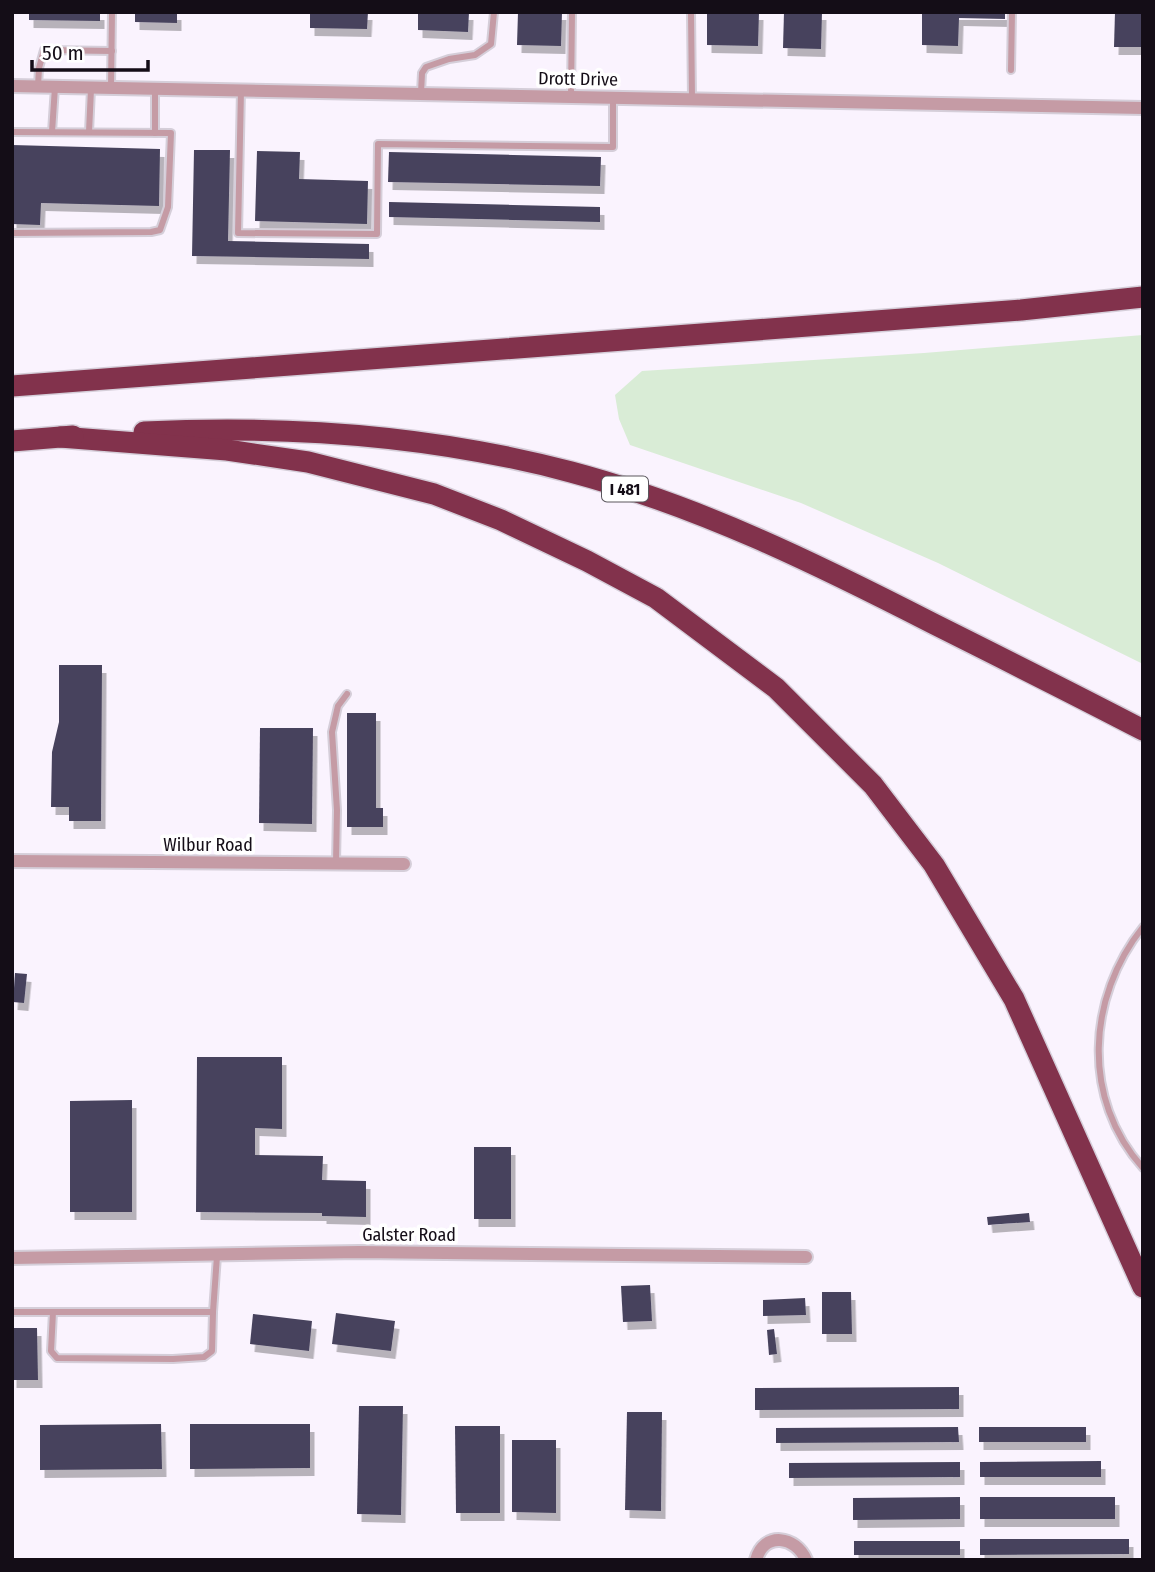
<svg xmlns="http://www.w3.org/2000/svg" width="1155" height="1572" font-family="'Fira Sans Condensed',sans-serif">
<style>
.green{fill:#d9ecd6}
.building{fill:#47435d;filter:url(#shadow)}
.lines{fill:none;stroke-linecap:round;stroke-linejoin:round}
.service-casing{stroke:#d5ced9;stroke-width:10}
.minor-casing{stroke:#d5ced9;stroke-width:16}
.motorway-casing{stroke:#d5ced9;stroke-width:24}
.service{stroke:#c59ba5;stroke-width:6}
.minor{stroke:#c59ba5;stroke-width:12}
.motorway{stroke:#82324c;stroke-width:21}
.labels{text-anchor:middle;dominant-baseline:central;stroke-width:7;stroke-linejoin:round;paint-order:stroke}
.shield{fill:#fff;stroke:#5a565d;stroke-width:2}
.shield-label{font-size:16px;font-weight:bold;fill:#140d17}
.street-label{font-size:18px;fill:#140d17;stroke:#fff}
</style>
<defs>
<filter id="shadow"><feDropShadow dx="4.5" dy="8" stdDeviation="0" flood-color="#0004"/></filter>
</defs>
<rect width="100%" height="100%" fill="#faf3fe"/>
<polygon class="green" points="1143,335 1143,664 938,563 801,503 630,445 619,419 615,395 642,371 924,353"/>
<g class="building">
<polygon points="29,12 100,12 100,21 29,20"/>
<polygon points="135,12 177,12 177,23 135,22"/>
<polygon points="310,12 368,12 367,29 310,28"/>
<polygon points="418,12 469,12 468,32 418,30"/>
<polygon points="518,12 562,12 561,46 517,45"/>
<polygon points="707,12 759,12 758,46 707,45"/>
<polygon points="784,12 822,12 821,49 783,48"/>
<polygon points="922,12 1005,12 1005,19 959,18 958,46 922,45"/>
<polygon points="1115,12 1143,12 1143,47 1114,47"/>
<polygon points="12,145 160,149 159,206 41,203 40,225 12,224"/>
<polygon points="194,150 230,150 228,241 369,244 369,259 192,256"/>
<polygon points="257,151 300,152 299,179 368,181 367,224 255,221"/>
<polygon points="389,152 601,157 600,186 388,182"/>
<polygon points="389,202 600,207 600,222 389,217"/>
<polygon points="59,665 102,665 101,821 69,821 69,807 51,807 52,752 59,722"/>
<polygon points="347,713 376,713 376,808 383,808 383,827 347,827"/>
<polygon points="260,728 313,728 312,824 259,823"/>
<polygon points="15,973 27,974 24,1003 13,1002"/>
<polygon points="197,1057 282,1057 282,1129 255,1128 255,1155 323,1156 322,1180 366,1181 366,1217 322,1216 322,1213 196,1212"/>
<polygon points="132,1100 132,1212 70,1212 70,1101"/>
<rect x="474" y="1147" width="37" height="72"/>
<polygon points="1029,1213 1030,1222 988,1225 987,1217"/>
<polygon points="650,1285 652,1321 623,1322 621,1286"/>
<polygon points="822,1292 851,1292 852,1334 822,1334"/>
<polygon points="805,1298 806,1315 763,1316 763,1300"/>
<polygon points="336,1313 395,1321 391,1351 332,1344"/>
<polygon points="253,1314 312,1321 309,1351 250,1344"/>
<polygon points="12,1328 37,1328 38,1380 12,1380"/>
<polygon points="774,1329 777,1354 769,1355 767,1330"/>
<polygon points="959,1387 959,1409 755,1410 755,1388"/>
<polygon points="359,1406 403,1406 401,1515 357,1514"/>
<polygon points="627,1412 662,1412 661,1511 625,1510"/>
<polygon points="161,1424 162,1469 40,1470 40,1425"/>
<polygon points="190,1424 310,1424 310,1468 190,1469"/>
<polygon points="455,1426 500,1426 500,1513 456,1513"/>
<polygon points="958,1427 959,1442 776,1443 776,1428"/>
<rect x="979" y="1427" width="107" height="15"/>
<polygon points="512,1440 556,1440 556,1513 512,1512"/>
<polygon points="1101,1461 1101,1477 980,1477 980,1462"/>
<polygon points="960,1462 960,1477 789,1478 789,1463"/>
<polygon points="960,1497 960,1519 853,1520 853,1498"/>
<rect x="980" y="1497" width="135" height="22"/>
<polygon points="980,1539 1129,1539 1129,1554 980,1555"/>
<rect x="854" y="1541" width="106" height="14"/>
</g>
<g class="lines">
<g class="service-casing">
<g id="service">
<polyline points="691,12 692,99"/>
<polyline points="1011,70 1012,12"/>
<polyline points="38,86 39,68 44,50 112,51"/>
<polyline points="111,87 112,12"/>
<polyline points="241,90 238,233 377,234 378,144 613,147 613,99"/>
<polyline points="421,93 422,73 426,67 449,59 475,55 491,44 494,12"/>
<polyline points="571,96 572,12"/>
<polyline points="12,132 171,133 168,207 160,230 151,232 12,233"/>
<polyline points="52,132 55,87"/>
<polyline points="89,132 91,89"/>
<polyline points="155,133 155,89"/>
<polyline points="336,863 337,810 332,732 338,706 347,694"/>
<path d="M 1143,927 C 1087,997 1081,1099 1143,1168"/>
<polyline points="12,1312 213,1312 212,1351 204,1357 173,1359 57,1358 51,1351 53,1312"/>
<polyline points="213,1312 217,1256"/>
</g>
</g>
<g class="minor-casing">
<g id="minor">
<polyline points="12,86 1143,108"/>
<polyline points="12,861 404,864"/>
<polyline points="12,1258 359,1252 806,1257"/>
<path d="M 756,1560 C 764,1531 796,1536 806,1560"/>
</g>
</g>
<g class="motorway-casing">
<g id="motorway">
<polyline points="12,386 1021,310 1143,297"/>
<path d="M 144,432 C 287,425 432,435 571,472 C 699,506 817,564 934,624 C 1004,659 1074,694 1143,730"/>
<polyline points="60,437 227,450 308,462 434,494 501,520 587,561 656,598 776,688 873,785 934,865 1014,999 1143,1287"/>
<polyline points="12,441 73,436"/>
</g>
</g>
<use href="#service" class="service"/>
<use href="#minor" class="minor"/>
<use href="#motorway" class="motorway"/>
</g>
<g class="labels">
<rect class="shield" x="602" y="476.5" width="46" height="25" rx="5"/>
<g class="shield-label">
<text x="625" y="489">I 481</text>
</g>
<g class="street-label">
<text transform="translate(578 79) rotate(1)">Drott Drive</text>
<text x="208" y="845">Wilbur Road</text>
<text x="409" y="1235">Galster Road</text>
</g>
</g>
<rect width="1155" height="1572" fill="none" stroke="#140d17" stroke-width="28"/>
<path d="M32 60v10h116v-10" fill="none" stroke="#140d17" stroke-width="3.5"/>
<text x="42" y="60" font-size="21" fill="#140d17" stroke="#ffffff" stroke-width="5" paint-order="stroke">50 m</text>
</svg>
